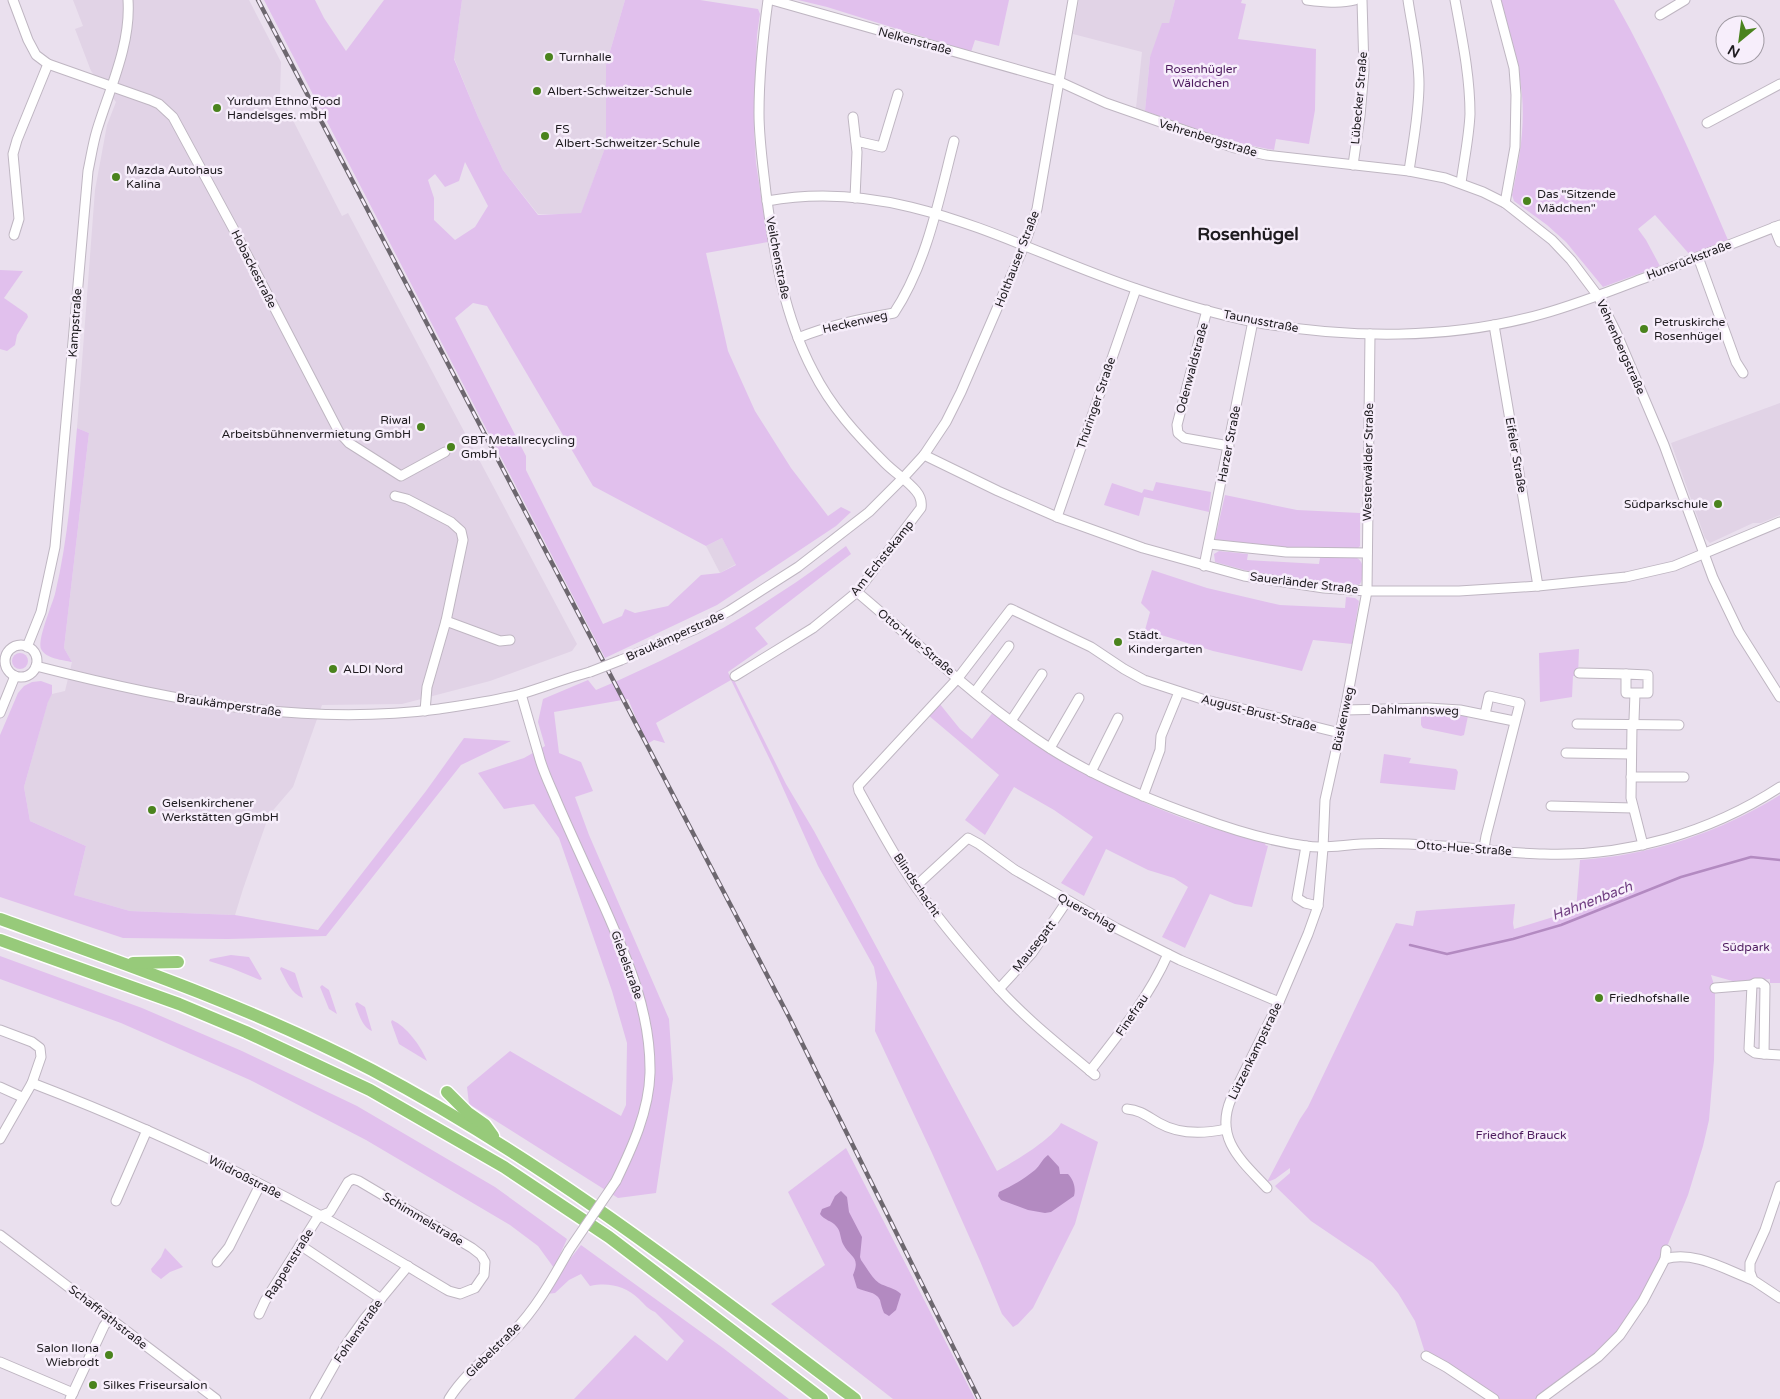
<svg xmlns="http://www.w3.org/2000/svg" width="1780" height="1399" font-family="'Varela Round',sans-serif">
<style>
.built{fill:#e1d3e6}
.green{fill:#e1c0ed;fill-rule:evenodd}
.water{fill:#b38ac1}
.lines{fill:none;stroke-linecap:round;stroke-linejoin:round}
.stream{stroke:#b38ac1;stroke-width:2.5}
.minor-casing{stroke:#bfb6c2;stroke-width:11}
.highway-casing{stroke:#fff;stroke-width:15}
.minor{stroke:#fff;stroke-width:9}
.highway{stroke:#97ca7a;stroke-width:12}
.rail-casing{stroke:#6d676f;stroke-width:4.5}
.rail{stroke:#f7eefb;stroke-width:2.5;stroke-dasharray:8;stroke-linecap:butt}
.minor-bridge-casing{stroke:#bfb6c2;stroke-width:11;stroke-linecap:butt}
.minor-bridge{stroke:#fff;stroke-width:9}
.poi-dot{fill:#4a831d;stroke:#f7eefb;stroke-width:2}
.labels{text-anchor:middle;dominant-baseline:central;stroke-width:5;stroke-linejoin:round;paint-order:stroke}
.street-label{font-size:12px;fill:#1e1b1f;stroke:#f7eefb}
.poi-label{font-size:12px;fill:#1e1b1f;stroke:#f7eefb;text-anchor:start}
.park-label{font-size:12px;fill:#4e1c5f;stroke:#f7eefb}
.water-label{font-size:14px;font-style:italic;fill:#6f3c80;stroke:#f7eefb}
.district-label{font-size:18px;font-weight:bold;fill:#1e1b1f;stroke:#f7eefb}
</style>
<rect width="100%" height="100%" fill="#eae0ee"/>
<g class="built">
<polygon points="73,0 249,0 281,62 280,95 342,216 348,213 577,644 572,651 490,681 402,704 322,705 293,787 269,815 243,889 235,915 130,911 74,895 86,846 30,821 24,787 48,701 52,694 65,691 72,662 64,648 89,433 77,428 95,190 107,125 116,102 91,71 75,29 83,26"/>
<polygon points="462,0 625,0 606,65 606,145 581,214 538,214 503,170 478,117 454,58"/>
<polygon points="1079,0 1175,0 1169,24 1150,57 1145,111 1136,108 1142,52 1073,34"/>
<polygon points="1780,403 1780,515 1761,523 1753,523 1710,543 1705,538 1671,443"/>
<polygon points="722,538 736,564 720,573 706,546"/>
</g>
<g class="green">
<path d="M 264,0 L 315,0 L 324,18 L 346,51 L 384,0 L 462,0 L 454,59 L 478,117 L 503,170 L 538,215 L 581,213 L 606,145 L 606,65 L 625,0 L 700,0 L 758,9 L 760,14 L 757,35 L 754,129 L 756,163 L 768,242 L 706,253 L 728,351 L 755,411 L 791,468 L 828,516 L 841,507 L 851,512 L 836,526 L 717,605 L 605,658 ZM 465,162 L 488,206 L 475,227 L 455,240 L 434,220 L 434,198 L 428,180 L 435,174 L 445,187 L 459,181 ZM 473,303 L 487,306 L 593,486 L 706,546 L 722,538 L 736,565 L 720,573 L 701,575 L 668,606 L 635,613 L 625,609 L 622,616 L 603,624 L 526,470 L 526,456 L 455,318 Z"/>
<polygon points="798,0 1009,0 999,46 975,40 971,52 827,7"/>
<path d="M 1175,0 L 1242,0 L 1241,3 L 1246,4 L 1238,39 L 1316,49 L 1315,110 L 1309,144 L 1276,139 L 1274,150 C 1229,143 1187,126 1145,111 L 1150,57 L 1162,23 L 1169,23 Z"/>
<path d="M 1501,0 L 1614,0 C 1658,78 1693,158 1728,240 L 1690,255 L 1655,215 L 1638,229 L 1646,240 L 1660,266 L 1603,287 L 1566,242 L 1547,225 L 1514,201 L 1512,195 C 1519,162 1525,129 1522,95 C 1519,63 1509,31 1501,0 Z"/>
<polygon points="0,270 23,271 4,298 27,314 28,317 17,335 15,345 7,351 0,349"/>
<path d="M 77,428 L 89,433 L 64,648 L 72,662 C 63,660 46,659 41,649 C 37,640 52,605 55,594 C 68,540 72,484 77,428 Z"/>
<polygon points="1156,482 1211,492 1209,512 1144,497 1139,516 1104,505 1112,483 1142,493 1144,489 1153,491"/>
<polygon points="1225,495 1297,510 1360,513 1360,546 1357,549 1283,549 1217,542 1215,539"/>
<path d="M 846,546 L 851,554 L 755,628 L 768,644 L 728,672 L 731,679 L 734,680 L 786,784 L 814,831 L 997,1171 C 1014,1162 1052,1139 1061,1123 L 1098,1142 L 1075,1224 L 1033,1308 L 1018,1324 L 1013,1327 L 1002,1314 L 980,1261 L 932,1153 L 875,1031 L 877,983 L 874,967 L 818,866 L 773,766 L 731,680 L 656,723 L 665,743 L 654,740 L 647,744 L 628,699 L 554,712 L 559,753 L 581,762 L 593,791 L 575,797 L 589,835 L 669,1019 L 673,1079 L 656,1193 L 618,1198 L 469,1104 L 467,1087 L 510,1051 L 621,1116 L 626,1105 L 627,1043 L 612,991 L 559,838 L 534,804 L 504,809 L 478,773 L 524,758 L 545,746 L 538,722 L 543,699 L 588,680 L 596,690 C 659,663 721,632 778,594 C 802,579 824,562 846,546 Z"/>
<path d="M 1219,551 L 1248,554 L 1247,560 L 1319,564 L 1320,558 L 1357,558 C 1365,562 1364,577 1360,584 L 1356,586 L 1285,578 L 1244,570 L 1215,562 L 1214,554 Z"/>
<polygon points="1152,570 1207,588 1280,605 1345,608 1346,597 1355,598 1359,601 1352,644 1313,640 1302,671 1213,651 1145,630 1150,612 1141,603"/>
<polygon points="1579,649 1578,676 1573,676 1572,697 1540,702 1539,653"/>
<circle cx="20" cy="661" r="8"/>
<polygon points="41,681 52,685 52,694 48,702 24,787 30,821 86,846 74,895 130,911 235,915 318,930 426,791 464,738 511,741 461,765 326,936 228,939 123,938 0,897 0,735 18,693 24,686 32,682"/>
<path d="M 939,703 L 960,729 L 972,739 L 994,711 C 1038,738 1081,768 1126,793 C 1168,816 1220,831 1266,843 L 1265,845 L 1268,846 L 1252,907 L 1235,904 L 1210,894 L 1185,948 L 1162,937 L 1188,887 L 1174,878 L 1148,870 L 1106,849 L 1084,896 L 1061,883 L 1093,837 L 1054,810 L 1014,787 L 985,835 L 965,820 L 999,775 L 928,715 Z"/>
<polygon points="1421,712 1468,716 1464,735 1461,736 1423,728 1421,725"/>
<polygon points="1384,754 1411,758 1409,763 1456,769 1458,772 1455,790 1380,783"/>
<path d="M 1780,795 L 1780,983 L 1770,983 L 1770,979 L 1736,982 L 1711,975 L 1715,988 L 1715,1000 L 1714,1060 L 1709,1120 L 1703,1146 L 1688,1195 L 1666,1249 L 1620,1335 L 1541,1399 L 1494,1399 L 1426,1356 L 1415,1321 L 1398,1293 L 1373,1263 L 1311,1221 L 1275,1186 L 1290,1173 L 1290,1168 L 1275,1179 L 1267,1182 L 1300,1119 L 1308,1107 L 1396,923 L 1413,926 L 1416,911 L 1515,904 L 1513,923 L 1514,929 L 1576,910 L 1580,860 C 1652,855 1718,833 1780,795 Z"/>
<polygon points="231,955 249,957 262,979 260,980 231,968 209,961 210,959"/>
<polygon points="0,956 142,1008 242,1051 357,1106 495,1187 567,1239 554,1268 538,1246 510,1225 366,1140 250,1080 121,1023 0,979"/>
<path d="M 281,967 L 295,973 L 303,998 C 291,994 286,980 280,969 Z"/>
<polygon points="322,985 329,990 337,1014 329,1009 320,987"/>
<path d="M 357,1002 L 365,1007 L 372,1031 C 362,1027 359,1014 355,1004 Z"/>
<path d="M 392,1020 C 407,1027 420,1045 427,1061 L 399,1044 L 391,1022 Z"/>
<polygon points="846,1148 975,1399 893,1399 771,1304 825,1265 788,1192"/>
<path d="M 581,1245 L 723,1348 L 789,1399 L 574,1399 L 635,1335 L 667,1361 L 684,1341 L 655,1312 C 649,1310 644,1304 639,1299 C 625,1286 609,1282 590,1286 L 581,1274 L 569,1280 L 555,1293 L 547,1294 L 563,1268 Z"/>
<polygon points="165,1248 183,1267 170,1272 161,1279 152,1272 151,1269 161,1257"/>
</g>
<g class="water">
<path d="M 1048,1155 L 1059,1167 L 1060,1174 L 1068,1174 C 1074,1180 1076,1189 1074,1196 L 1051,1212 L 1045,1213 L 1028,1210 L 1001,1200 L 998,1196 L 999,1192 C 1012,1186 1024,1179 1035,1170 C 1040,1166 1042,1159 1048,1155 Z"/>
<path d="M 841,1191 L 847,1197 L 849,1212 L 862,1237 L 860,1257 L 861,1260 C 867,1268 871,1277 879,1283 C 886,1287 895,1288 901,1294 L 896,1310 L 889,1316 L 884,1313 C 882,1309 881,1304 880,1300 C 876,1291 864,1292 857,1288 L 853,1275 C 861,1256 850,1258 843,1244 C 840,1238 841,1231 836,1226 C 832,1221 824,1220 820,1214 L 822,1209 L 830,1206 L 835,1196 Z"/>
</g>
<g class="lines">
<polyline class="stream" points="1410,945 1447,954 1513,939 1561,925 1681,877 1751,857 1780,860"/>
<g class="minor-casing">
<g id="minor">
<polyline points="13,0 28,40 36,55 48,64 150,100 159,104 173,117 233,228 339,432 349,443 401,476 445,452"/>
<polyline points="772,0 1058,81 1106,103 1235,148 1266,155 1409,171 1445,178 1483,192 1505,203 1552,240 1571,260 1598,296 1616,332 1664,445 1713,578 1739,632 1780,697"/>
<path d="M 1307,0 C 1323,2 1340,4 1355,0"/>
<path d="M 1408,0 C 1412,27 1419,56 1419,84 C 1419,113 1413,143 1409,171"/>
<path d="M 1455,0 C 1462,38 1470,76 1470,114 C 1469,137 1464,160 1461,183"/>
<polyline points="1496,0 1514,68 1516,95 1515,147 1505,203"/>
<polyline points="1660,15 1685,0"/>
<polyline points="853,117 857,152 855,198"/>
<polyline points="1707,123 1780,84"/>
<polyline points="856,141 882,147 898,94"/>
<polyline points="1353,165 1360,116 1364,70 1362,0"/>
<path d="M 767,201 C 902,176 1014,248 1137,289 C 1175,302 1215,314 1254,322 C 1348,339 1450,340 1542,314 C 1578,304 1613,290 1647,277 C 1691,260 1736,242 1780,225"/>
<polyline points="1774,227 1780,242"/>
<polyline points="14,235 19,219 13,154 17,140 48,64"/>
<polyline points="1698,257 1736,362 1743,373"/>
<polyline points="1207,310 1177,425 1178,433 1184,438 1229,446"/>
<polyline points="1494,325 1538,586"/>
<path d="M 798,338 C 830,325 861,319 894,313 C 927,263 939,199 954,141"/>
<polyline points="924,455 998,491 1057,517 1143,548 1244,576 1324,588 1367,591 1459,591 1538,586 1626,577 1674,566 1780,522"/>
<polyline points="395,496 407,499 451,522 461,531 463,540 446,621 427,687 425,711"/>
<polyline points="1057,517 1136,289"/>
<polyline points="1209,544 1286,552 1367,553"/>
<polyline points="1204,566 1253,321"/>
<path d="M 857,592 C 920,645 981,704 1051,749 C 1097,778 1147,799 1198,817 C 1233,830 1269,841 1306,846 C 1325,849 1342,845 1361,844 C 1394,842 1426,845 1458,847 C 1487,849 1515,854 1544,854 C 1627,857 1711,832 1780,787"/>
<polyline points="446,621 500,641 510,640"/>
<circle cx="21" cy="661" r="16"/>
<path d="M 27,647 L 41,612 L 55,547 L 88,171 C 91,157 93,143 97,130 C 110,88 131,44 128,0"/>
<polyline points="621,660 696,629 729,611 798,567 869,512 903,478 924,455 946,422 961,392 1024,246 1037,209 1073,0"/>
<path d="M 36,666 C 169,700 301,727 439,709 C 466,705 495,701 521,694 C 544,687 567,678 590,672"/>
<polyline points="1579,673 1626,674"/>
<path d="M 735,676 L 813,628 L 857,592 L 921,508 C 922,502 921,497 916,491 C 907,480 895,473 885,463 C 857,435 831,407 813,371 C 784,316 774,254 766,193 C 763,166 759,140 759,113 C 759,76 763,37 768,0"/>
<polyline points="975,692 1009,646"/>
<polyline points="1635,693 1626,693 1626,674 1648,675 1648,693 1635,693 1634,720 1632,725 1631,798 1643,845"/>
<path d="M 521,694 C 527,715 533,735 539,756 C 543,772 551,787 557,802 C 572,837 588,871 604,906 C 628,960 651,1013 650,1073 C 649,1111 632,1148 616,1181"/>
<polyline points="1345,710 1428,708 1460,710 1514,721"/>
<polyline points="0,713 15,676"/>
<polyline points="1011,721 1042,674"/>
<polyline points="1577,724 1679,725"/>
<polyline points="1050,748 1079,698"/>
<polyline points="1566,753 1631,754"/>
<polyline points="1091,772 1118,718"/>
<polyline points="1631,777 1684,777"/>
<polyline points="1143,796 1160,750 1161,736 1179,692"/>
<polyline points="1551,806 1633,808"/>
<polyline points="1306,846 1297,898 1305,903 1318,906"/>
<polyline points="1484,848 1486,836 1520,703 1489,696 1485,714"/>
<polyline points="916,886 968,838 979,844 1015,870 1116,928 1180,960 1279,1002"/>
<polygon points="1755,983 1761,983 1765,986 1764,1054 1755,1053 1749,1049 1752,985"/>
<polyline points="1715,988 1752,985"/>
<polyline points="999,989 1032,953 1067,901"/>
<polyline points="0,1030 32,1042 40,1048 41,1057 32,1083"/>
<polyline points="1764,1054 1780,1055"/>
<path d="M 1090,1071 C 1119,1034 1149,997 1168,954"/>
<path d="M 1095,1075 C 1063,1048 1028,1021 999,989 C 973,960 947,930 924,898 C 899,865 879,827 859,791 L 858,786 L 958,678 L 1011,609 L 1091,647 L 1124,669 L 1144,680 L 1202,699 L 1340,733"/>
<polyline points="0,1087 22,1097"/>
<path d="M 1127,1109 C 1141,1110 1148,1117 1159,1123 C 1180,1135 1203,1134 1226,1129"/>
<path d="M 0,1139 L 32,1083 C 131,1121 228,1165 321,1216 C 365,1240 407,1266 449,1291 L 460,1294 L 475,1288 L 484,1275 L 485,1262 L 481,1255 L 472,1248 L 359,1181 L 353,1179 L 348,1182 L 330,1212 L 320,1216 L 316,1220 L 265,1301 L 259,1314"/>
<polyline points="1780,1186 1765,1230 1750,1263 1750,1272 1753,1280 1780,1298"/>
<path d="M 1267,1188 C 1242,1161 1214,1139 1231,1099 L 1279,1002 L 1308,934 L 1318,906 L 1323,848 L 1325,800 L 1345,710 L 1367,591 L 1370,334"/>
<polyline points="116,1201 147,1130"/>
<polyline points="0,1235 216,1399"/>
<polyline points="300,1245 381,1299"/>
<path d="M 1665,1259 C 1694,1250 1726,1270 1753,1280"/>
<polyline points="217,1262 229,1247 260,1185"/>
<polyline points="1426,1356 1446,1367 1494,1399"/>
<polyline points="0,1362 73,1393"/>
<polyline points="70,1399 104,1326 109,1319"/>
<polyline points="315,1399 345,1346 365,1318 408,1266"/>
<path d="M 449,1399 C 465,1373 491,1354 513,1332 C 536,1309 553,1278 569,1250"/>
<polyline points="1541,1399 1598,1357 1620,1335 1643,1301 1665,1259 1666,1250"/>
</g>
</g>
<g class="highway-casing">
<g id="highway">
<path d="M 0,919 C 126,964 253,1008 372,1070 C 545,1161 699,1282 855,1399"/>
<polyline points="0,940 179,1004 246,1032 370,1090 504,1167 609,1237 822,1399"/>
<polyline points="133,963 178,962"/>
<polyline points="447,1092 468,1113 485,1125 493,1136"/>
</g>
</g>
<use href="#minor" class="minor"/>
<use href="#highway" class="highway"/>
<g class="rail-casing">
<polyline id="rail" points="258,0 789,1017 979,1399"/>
</g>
<use href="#rail" class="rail"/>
<g class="minor-bridge-casing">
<g id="minor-bridge">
<polyline points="590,672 621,660"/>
<polyline points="569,1250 616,1181"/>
</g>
</g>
<use href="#minor-bridge" class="minor-bridge"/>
</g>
<g class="poi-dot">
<circle cx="549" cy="57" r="5"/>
<circle cx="537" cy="91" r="5"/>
<circle cx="217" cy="108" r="5"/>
<circle cx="545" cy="136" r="5"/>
<circle cx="116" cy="177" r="5"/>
<circle cx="1527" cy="201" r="5"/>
<circle cx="1644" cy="329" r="5"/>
<circle cx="421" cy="427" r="5"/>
<circle cx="451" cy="447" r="5"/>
<circle cx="1718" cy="504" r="5"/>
<circle cx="1118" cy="642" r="5"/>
<circle cx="333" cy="669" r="5"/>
<circle cx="152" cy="810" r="5"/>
<circle cx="1599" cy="998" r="5"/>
<circle cx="109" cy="1355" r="5"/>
<circle cx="93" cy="1385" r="5"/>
</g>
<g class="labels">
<g class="street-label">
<text transform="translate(915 41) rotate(15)">Nelkenstraße</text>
<text transform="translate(1359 98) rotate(-85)">Lübecker Straße</text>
<text transform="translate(1208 138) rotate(17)">Vehrenbergstraße</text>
<text transform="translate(778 258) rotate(79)">Veilchenstraße</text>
<text transform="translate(1017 259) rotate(-69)">Holthauser Straße</text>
<text transform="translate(1689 260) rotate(-21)">Hunsrückstraße</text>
<text transform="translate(254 269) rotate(63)">Hobackestraße</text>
<text transform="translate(1261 321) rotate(11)">Taunusstraße</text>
<text transform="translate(855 322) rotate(-13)">Heckenweg</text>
<text transform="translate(75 323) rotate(-86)">Kampstraße</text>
<text transform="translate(1621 347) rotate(66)">Vehrenbergstraße</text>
<text transform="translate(1192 368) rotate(-75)">Odenwaldstraße</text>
<text transform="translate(1096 403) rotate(-71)">Thüringer Straße</text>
<text transform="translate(1229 444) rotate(-79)">Harzer Straße</text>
<text transform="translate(1516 455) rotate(80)">Eifeler Straße</text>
<text transform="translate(1368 462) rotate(-89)">Westerwälder Straße</text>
<text transform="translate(882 558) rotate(-51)">Am Echstekamp</text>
<text transform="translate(1304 583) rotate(7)">Sauerländer Straße</text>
<text transform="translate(675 636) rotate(-24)">Braukämperstraße</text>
<text transform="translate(916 642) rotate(40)">Otto-Hue-Straße</text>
<text transform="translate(229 705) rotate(8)">Braukämperstraße</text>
<text transform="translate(1415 710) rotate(1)">Dahlmannsweg</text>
<text transform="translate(1259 713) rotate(14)">August-Brust-Straße</text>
<text transform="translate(1343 719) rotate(-78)">Büskenweg</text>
<text transform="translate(1464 848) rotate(4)">Otto-Hue-Straße</text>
<text transform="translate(917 885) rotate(56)">Blindschacht</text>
<text transform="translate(1087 912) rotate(29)">Querschlag</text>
<text transform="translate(1034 946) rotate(-52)">Mausegatt</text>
<text transform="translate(627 965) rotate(70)">Giebelstraße</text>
<text transform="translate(1132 1015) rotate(-56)">Finefrau</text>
<text transform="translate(1255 1051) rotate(-64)">Lützenkampstraße</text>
<text transform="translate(245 1177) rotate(27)">Wildroßstraße</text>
<text transform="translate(423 1219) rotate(31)">Schimmelstraße</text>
<text transform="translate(289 1264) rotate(-58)">Rappenstraße</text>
<text transform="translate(108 1317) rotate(38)">Schaffrathstraße</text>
<text transform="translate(358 1331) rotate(-55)">Fohlenstraße</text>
<text transform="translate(493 1350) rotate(-45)">Giebelstraße</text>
</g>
<g class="poi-label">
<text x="559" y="57">Turnhalle</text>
<text x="547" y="91">Albert-Schweitzer-Schule</text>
<text x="227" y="101">Yurdum Ethno Food<tspan x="227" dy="14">Handelsges. mbH</tspan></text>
<text x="555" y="129">FS<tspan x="555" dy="14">Albert-Schweitzer-Schule</tspan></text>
<text x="126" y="170">Mazda Autohaus<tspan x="126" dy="14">Kalina</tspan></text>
<text x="1537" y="194">Das "Sitzende<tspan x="1537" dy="14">Mädchen"</tspan></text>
<text x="1654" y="322">Petruskirche<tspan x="1654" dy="14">Rosenhügel</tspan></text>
<text x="411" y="420" text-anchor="end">Riwal<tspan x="411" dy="14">Arbeitsbühnenvermietung GmbH</tspan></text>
<text x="461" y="440">GBT Metallrecycling<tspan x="461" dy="14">GmbH</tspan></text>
<text x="1708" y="504" text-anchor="end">Südparkschule</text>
<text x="1128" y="635">Städt.<tspan x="1128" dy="14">Kindergarten</tspan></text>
<text x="343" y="669">ALDI Nord</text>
<text x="162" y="803">Gelsenkirchener<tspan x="162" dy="14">Werkstätten gGmbH</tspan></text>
<text x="1609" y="998">Friedhofshalle</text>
<text x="99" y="1348" text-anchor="end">Salon Ilona<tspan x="99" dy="14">Wiebrodt</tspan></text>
<text x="103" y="1385">Silkes Friseursalon</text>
</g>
<g class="park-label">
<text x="1201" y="69">Rosenhügler<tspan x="1201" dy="14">Wäldchen</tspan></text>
<text x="1746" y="947">Südpark</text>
<text x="1521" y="1135">Friedhof Brauck</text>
</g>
<g class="water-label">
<text transform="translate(1592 901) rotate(-21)">Hahnenbach</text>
</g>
<g class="district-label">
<text x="1248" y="234">Rosenhügel</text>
</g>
</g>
<g transform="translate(1740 40) rotate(209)"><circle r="24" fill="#f7eefb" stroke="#a09aa3"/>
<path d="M0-4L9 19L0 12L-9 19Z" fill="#4a831d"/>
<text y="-8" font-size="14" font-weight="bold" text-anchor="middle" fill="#1e1b1f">N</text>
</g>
</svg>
